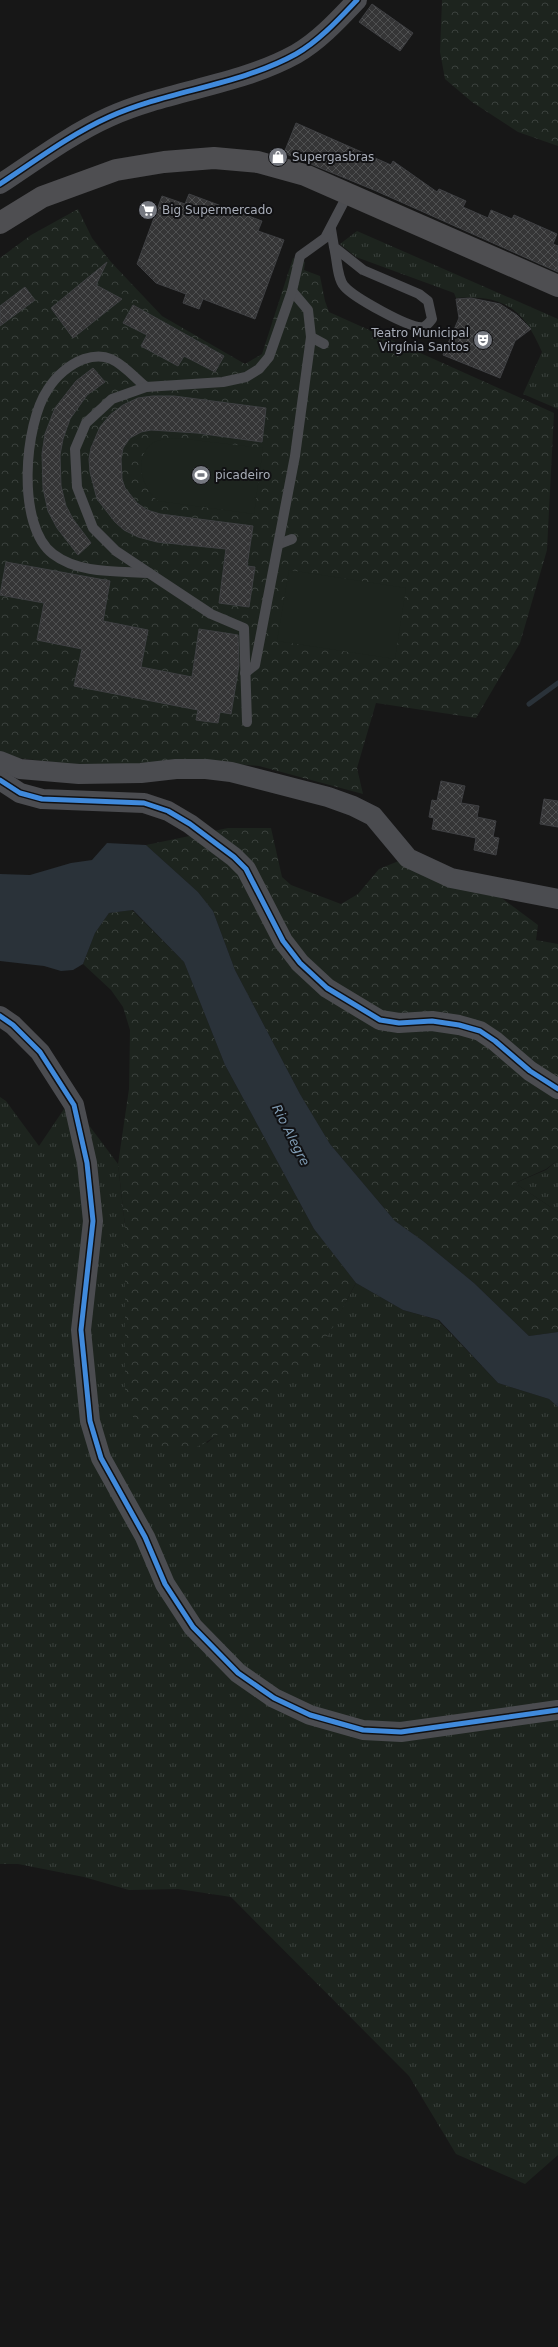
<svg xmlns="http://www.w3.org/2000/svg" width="558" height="2347" font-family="'DejaVu Sans',sans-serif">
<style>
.grass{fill:url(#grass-tufts)}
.forest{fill:url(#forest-crowns)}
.pitch{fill:#1d241e}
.water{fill:#2a3239}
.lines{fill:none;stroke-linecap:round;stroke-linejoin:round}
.stream{stroke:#2a3239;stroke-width:5}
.building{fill:url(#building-cross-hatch);stroke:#3f4043}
.lane{stroke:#4b4c50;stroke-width:10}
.street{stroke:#4b4c50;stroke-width:20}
.highway{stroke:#4e4e51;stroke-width:22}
.cycleway-casing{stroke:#111113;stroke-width:8}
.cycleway{stroke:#408adc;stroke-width:5}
.labels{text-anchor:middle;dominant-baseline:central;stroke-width:4;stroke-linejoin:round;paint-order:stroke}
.poi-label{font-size:12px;fill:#a8adb8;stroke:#111113;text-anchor:start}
.water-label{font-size:13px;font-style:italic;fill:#7f9bb3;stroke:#111113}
</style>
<defs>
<pattern id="grass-tufts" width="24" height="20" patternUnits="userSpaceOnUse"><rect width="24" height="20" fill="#1d241e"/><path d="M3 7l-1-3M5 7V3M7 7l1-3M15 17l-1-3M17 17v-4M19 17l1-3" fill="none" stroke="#3b413d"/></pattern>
<pattern id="forest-crowns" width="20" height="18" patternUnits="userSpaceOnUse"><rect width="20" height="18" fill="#1d241e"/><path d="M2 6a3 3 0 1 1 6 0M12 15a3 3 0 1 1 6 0" fill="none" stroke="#3b413d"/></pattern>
<pattern id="building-cross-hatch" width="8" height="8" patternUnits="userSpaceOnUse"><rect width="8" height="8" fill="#353536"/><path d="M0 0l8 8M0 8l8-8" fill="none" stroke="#4f5051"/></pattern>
</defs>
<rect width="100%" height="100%" fill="#171717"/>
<g class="grass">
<path d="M 357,231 L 558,319 L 558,409 L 523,394 L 542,352 C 523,308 504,295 456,298 L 454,293 L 356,257 L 340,244 Z"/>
<polygon points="0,1097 6,1101 39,1146 66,1106 88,1124 118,1164 125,1226 125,1329 207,1443 286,1379 327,1337 356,1283 403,1310 438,1320 498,1383 549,1399 558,1407 558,2155 525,2184 456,2154 409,2076 231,1897 178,1889 129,1890 84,1877 18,1864 0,1864"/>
<polygon points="558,1160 558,1212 515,1183 546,1170"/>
</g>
<g class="forest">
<polygon points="442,0 558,0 558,146 518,132 472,102 445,79 440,52"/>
<polygon points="78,209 92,238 111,262 162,316 245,364 262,354 293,258 305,262 304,270 320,276 325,301 329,312 554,413 547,550 520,643 476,718 376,703 357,768 363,794 259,766 222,763 78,765 9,757 0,752 0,258 31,235"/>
<polygon points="228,828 271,828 282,877 291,885 341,904 358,894 379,869 401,860 476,879 538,925 536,940 558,944 558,1160 546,1169 515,1183 558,1212 558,1332 529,1336 474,1283 423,1241 395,1221 330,1144 300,1094 235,970 213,911 198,892 146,845"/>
<path d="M 132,910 L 184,962 L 225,1065 L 314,1229 L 356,1283 C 346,1300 338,1320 327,1337 C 308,1364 218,1444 186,1451 C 182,1452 176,1450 172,1449 C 142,1442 131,1419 125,1392 L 125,1226 L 118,1164 L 129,1089 L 130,1030 L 123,1007 L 111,990 L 83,964 L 95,933 L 109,913 Z"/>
</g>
<g class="pitch">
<path d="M 176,438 L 263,448 L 254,514 L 158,501 C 143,488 133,462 150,445 C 156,439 168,439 176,438 Z"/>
<polygon points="289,570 406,588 395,659 277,641"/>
</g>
<polygon class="water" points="107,843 146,845 198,892 213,911 235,970 300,1094 330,1144 395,1221 423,1241 474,1283 529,1336 558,1332 558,1407 549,1399 498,1383 439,1320 403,1310 356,1283 314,1229 225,1065 184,962 133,910 109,913 95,933 83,964 73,970 61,971 44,966 0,961 0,874 30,875 71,863 92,860"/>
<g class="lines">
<polyline class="stream" points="529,704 558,683"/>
</g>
<g class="building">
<polygon points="372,4 413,33 400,51 359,22"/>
<polygon points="296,123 391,165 393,161 437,192 439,189 466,201 463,207 488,218 491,210 512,219 514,215 557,234 553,244 558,246 558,272 374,190 284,153"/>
<polygon points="189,194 262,221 258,231 284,240 255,319 203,299 199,309 183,303 186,294 156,283 137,264 162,196 185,204"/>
<polygon points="107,262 96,285 122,299 73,338 51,308"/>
<polygon points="25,287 35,300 0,326 0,306"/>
<polygon points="471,298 500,304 517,315 531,329 515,341 500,378 443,355 459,318 456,299"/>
<polygon points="133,305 224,356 215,372 184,356 178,366 141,346 147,335 123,323"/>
<polygon points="93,368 105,382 87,395 70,419 63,439 60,455 61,486 66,506 73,519 91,543 78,555 57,528 48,511 43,488 42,454 45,434 55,408 76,381"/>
<polygon points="153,396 174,396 266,408 262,442 197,433 151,430 141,432 130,438 123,448 121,459 122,479 125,488 137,503 147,510 160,514 253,526 247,566 255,567 249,607 219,603 226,549 157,542 138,537 124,530 115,522 97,499 90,472 89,459 91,448 100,427 110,415 123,405 138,398"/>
<polygon points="6,562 110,581 103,621 148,630 141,667 192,677 199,629 238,635 239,665 231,714 220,712 218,723 196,720 198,710 74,686 82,649 37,640 44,603 0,595"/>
<polygon points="441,781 465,786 461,803 479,806 477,817 496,821 493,837 499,838 496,855 474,850 476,838 432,829 434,818 429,817 432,800 437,801"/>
<polygon points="544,799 558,801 558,827 540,824"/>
</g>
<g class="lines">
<g class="lane">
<path d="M 331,229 L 334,247 L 363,270 L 419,294 L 428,301 L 432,319 C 429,323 427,326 423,327 C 410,329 353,297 344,286 C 337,278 337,258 334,247"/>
<polyline points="311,337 324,344"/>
<path d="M 146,387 C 135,378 123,364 111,359 C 102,355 93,356 84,359 C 70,364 56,376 48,389 C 24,424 16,526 53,554 C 79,574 117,571 149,573"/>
<polyline points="279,544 292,539"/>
<polyline points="245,673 255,665 295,456 311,337 308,310 292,291"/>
<polyline points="247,722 244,628 211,614 149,573 116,551 93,528 77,487 75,449 86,423 112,399 146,387 223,382 246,377 259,369 269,357 292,291 300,256 325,238 348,194"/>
</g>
<g class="street">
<path d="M 0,184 C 35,161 71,134 109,117 C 169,90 238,86 296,54 C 319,41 339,19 357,0"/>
<polyline points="0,761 20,769 79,774 141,773 176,769 206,769 231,772 328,797 353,806 373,816 408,858 451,878 558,899"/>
<polyline points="0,780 20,793 42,799 144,803 168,811 190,824 234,857 246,869 283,941 300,963 327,988 380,1020 399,1023 432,1021 459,1025 480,1031 495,1041 530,1071 558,1089"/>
<polyline points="0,1016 13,1025 40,1052 74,1105 87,1163 93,1221 81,1330 90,1421 101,1458 145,1537 165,1584 193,1627 238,1673 274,1698 310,1715 363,1730 401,1732 558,1710"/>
</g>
<polyline class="highway" points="0,223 42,197 116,170 164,162 214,158 258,162 305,175 558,286"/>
<g class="cycleway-casing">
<g id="cycleway">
<path d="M 0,184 C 35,161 71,134 109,117 C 169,90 238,86 296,54 C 319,41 339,19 357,0"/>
<polyline points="0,780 20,793 42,799 144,803 168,811 190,824 234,857 246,869 283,941 300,963 327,988 380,1020 399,1023 432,1021 459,1025 480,1031 495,1041 530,1071 558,1089"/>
<polyline points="0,1016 13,1025 40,1052 74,1105 87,1163 93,1221 81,1330 90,1421 101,1458 145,1537 165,1584 193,1627 238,1673 274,1698 310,1715 363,1730 401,1732 558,1710"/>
</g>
</g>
<use href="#cycleway" class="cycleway"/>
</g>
<defs>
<g id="shop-disc" transform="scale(1)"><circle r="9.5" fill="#757880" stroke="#111113"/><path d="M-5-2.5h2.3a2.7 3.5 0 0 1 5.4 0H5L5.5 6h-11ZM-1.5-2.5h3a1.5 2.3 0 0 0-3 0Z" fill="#fff"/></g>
<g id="supermarket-disc" transform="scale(1)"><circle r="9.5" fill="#757880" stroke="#111113"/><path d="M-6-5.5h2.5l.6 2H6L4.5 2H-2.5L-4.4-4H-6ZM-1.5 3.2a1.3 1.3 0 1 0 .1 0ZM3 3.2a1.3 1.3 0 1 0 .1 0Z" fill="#fff"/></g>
<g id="theatre-disc" transform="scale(1)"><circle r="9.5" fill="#757880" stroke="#111113"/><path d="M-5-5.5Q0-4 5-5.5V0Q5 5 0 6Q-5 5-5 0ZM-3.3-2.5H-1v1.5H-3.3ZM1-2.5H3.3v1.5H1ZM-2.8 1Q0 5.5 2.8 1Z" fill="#fff"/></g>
<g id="stadium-disc" transform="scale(1)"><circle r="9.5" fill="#757880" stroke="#111113"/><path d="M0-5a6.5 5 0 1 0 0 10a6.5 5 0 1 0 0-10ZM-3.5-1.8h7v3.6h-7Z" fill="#fff"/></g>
</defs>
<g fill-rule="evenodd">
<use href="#shop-disc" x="278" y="157"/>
<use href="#supermarket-disc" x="148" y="210"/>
<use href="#theatre-disc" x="483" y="340"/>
<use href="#stadium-disc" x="201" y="475"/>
</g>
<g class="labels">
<g class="poi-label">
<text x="292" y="157">Supergasbras</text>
<text x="162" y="210">Big Supermercado</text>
<text x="469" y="333" text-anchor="end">Teatro Municipal<tspan x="469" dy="14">Virgínia Santos</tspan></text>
<text x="215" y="475">picadeiro</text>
</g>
<g class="water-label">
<text transform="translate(291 1135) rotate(63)">Rio Alegre</text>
</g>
</g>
</svg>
